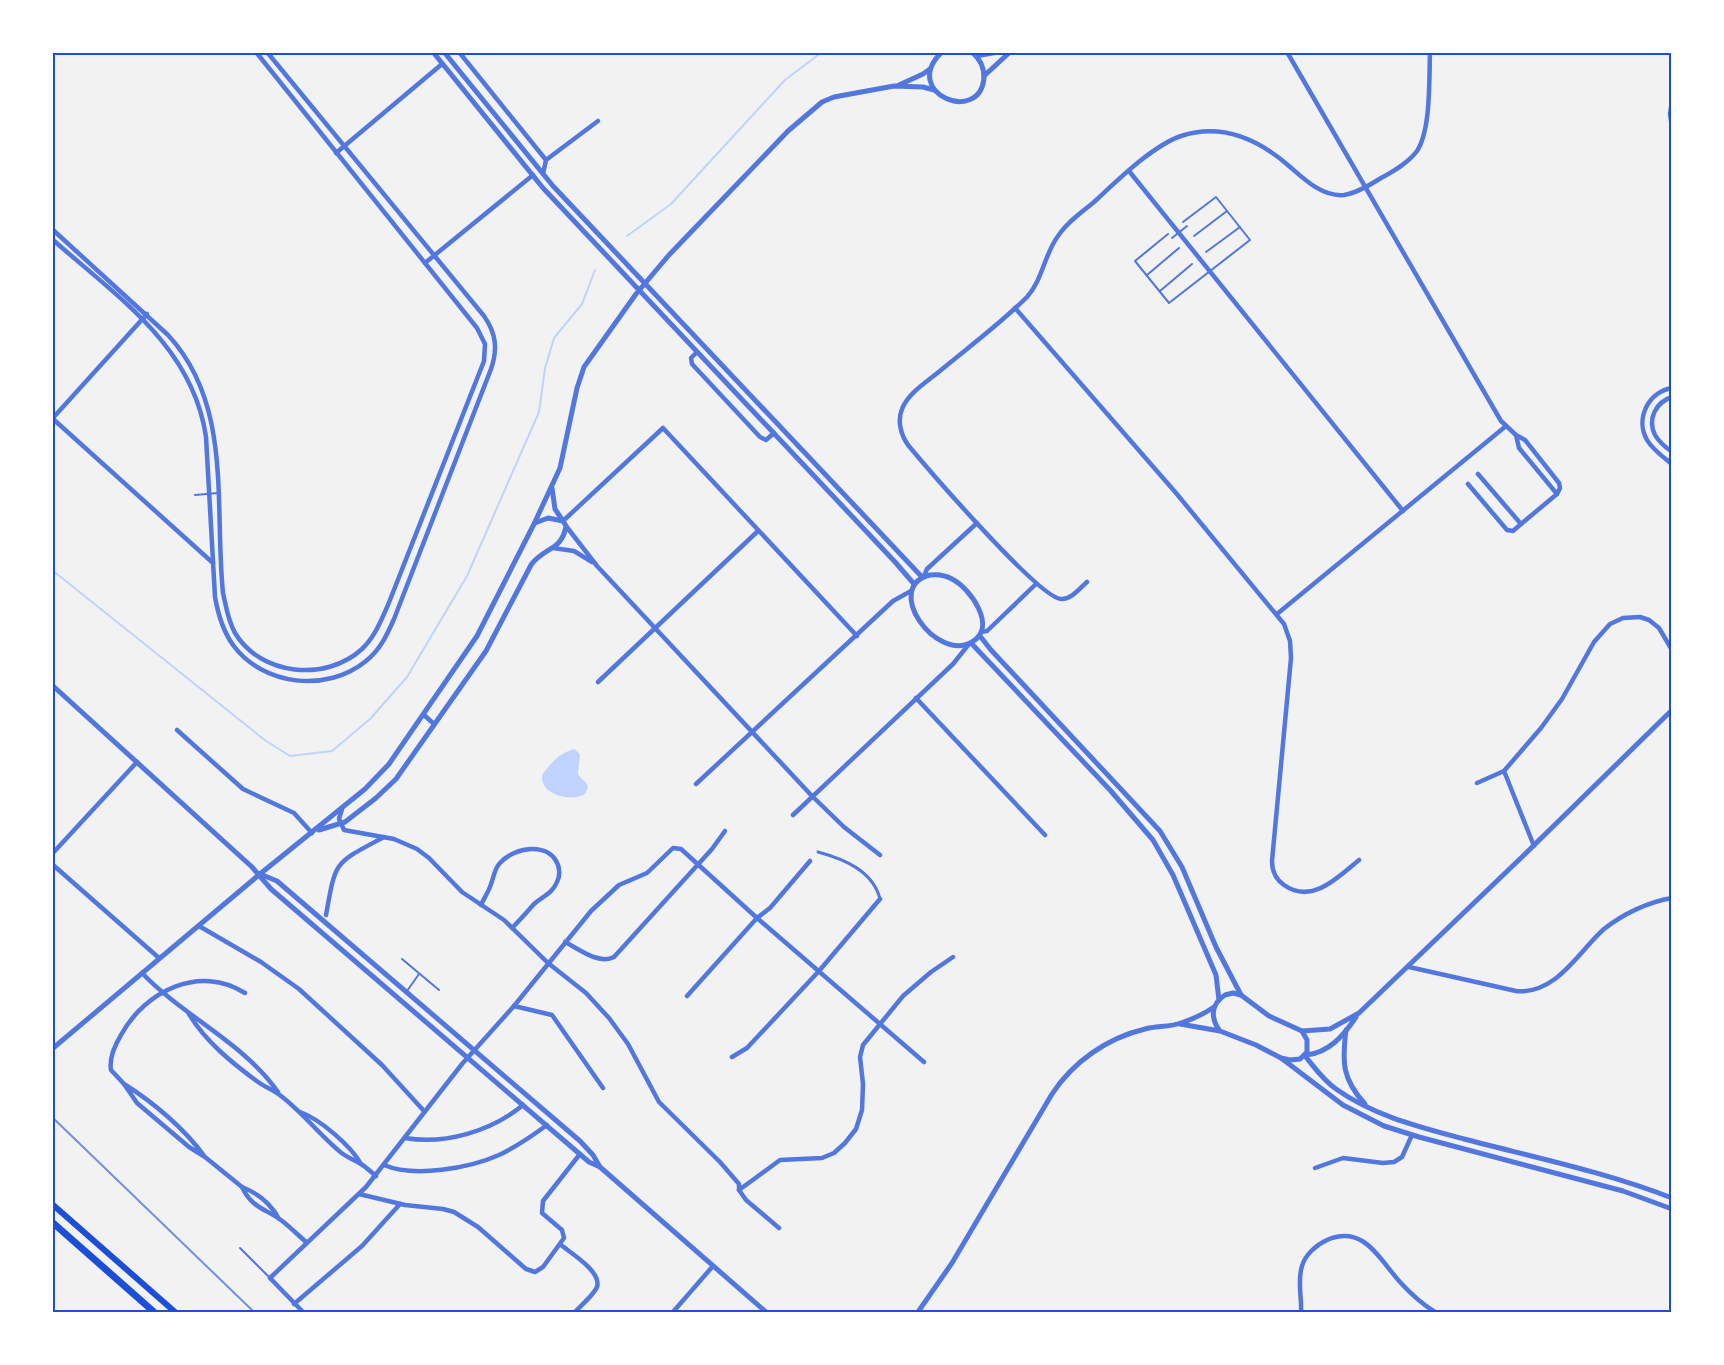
<svg xmlns="http://www.w3.org/2000/svg" width="1724" height="1365" font-family="'DM Sans',sans-serif">
<style>
.water{fill:#bfd3fe}
.lines{fill:none;stroke-linecap:round;stroke-linejoin:round}
.stream{stroke:#bfd3fe;stroke-width:2}
.service{stroke:#5277de;stroke-width:2}
.pedestrian{stroke:#5277de;stroke-width:3}
.minor{stroke:#5277de;stroke-width:4.5}
.tertiary{stroke:#5277de;stroke-width:5}
.secondary{stroke:#1d4ed8;stroke-width:6}
.primary{stroke:#1d4ed8;stroke-width:7}
.rail{stroke:#7290e2;stroke-width:2}
.neatline{fill:none;stroke:#1d4ed8;stroke-width:2}
</style>
<rect width="100%" height="100%" fill="#f2f2f2"/>
<path class="water" d="M 574,749 L 580,754 L 578,774 C 583,783 592,782 585,794 C 573,802 541,796 542,777 C 543,772 547,769 550,765 C 557,757 564,752 574,749 Z"/>
<g class="lines">
<g class="stream">
<polyline points="627,236 671,204 785,80 822,52"/>
<polyline points="52,570 266,741 290,756 332,751 370,719 407,677 467,576 539,412 545,368 554,338 582,304 595,270"/>
</g>
<g class="service">
<polyline points="1168,234 1135,261 1169,303 1250,240 1216,197 1183,222"/>
<polyline points="1194,236 1227,211"/>
<polyline points="1172,238 1187,226"/>
<polyline points="1206,252 1240,227"/>
<polyline points="1147,275 1179,248"/>
<polyline points="1160,291 1192,264"/>
<polyline points="195,495 218,493"/>
<polyline points="402,959 439,990"/>
<polyline points="407,991 419,974"/>
<polyline points="240,1248 270,1278"/>
</g>
<path class="pedestrian" d="M 818,852 C 844,859 873,871 880,899"/>
<g class="minor">
<polyline points="459,52 546,160 543,174"/>
<polyline points="1287,52 1501,421 1516,435 1525,440 1559,483 1560,488 1557,494 1519,448 1516,435"/>
<polyline points="1672,101 1670,114 1672,127"/>
<polyline points="336,153 442,64"/>
<polyline points="546,160 598,121"/>
<polyline points="1129,171 1403,511"/>
<path d="M 52,229 L 168,335 C 233,405 214,506 223,593 C 226,606 228,621 235,633 C 261,676 326,682 362,649 C 375,637 381,620 388,605 L 484,361 L 485,344 L 477,328 L 256,52"/>
<path d="M 52,239 C 116,296 193,346 206,437 L 215,597 C 218,614 223,631 233,645 C 263,686 327,693 366,661 C 380,650 387,635 394,619 L 491,369 C 498,349 496,333 484,316 L 267,52"/>
<polyline points="425,263 533,175"/>
<path d="M 1015,308 L 1176,493 L 1284,624 L 1290,641 L 1291,658 L 1272,861 C 1272,871 1275,879 1284,885 C 1312,905 1338,877 1359,860"/>
<polyline points="697,352 691,358 692,364 760,437 766,440 774,433"/>
<path d="M 1672,388 C 1648,392 1635,419 1647,440 C 1653,450 1663,457 1672,464"/>
<path d="M 1672,397 C 1656,402 1647,419 1655,435 C 1659,442 1665,447 1672,452"/>
<polyline points="52,418 213,563"/>
<polyline points="52,419 147,314"/>
<polyline points="1478,474 1521,524 1557,494"/>
<polyline points="1468,484 1507,530 1513,531 1521,524"/>
<polyline points="563,521 663,428 857,636"/>
<polyline points="566,526 597,566 812,796 844,827 880,855"/>
<polyline points="553,548 574,551 592,562"/>
<polyline points="924,576 927,569 977,523"/>
<path d="M 1087,582 C 1080,588 1071,600 1061,599 C 1039,598 928,469 908,445 C 901,435 897,421 902,409 C 908,393 928,381 941,370 C 970,346 1001,323 1027,297 C 1043,279 1044,255 1058,236 C 1067,222 1082,212 1094,202 C 1117,181 1152,146 1181,136 C 1221,123 1258,139 1289,166 C 1304,179 1322,197 1344,195 C 1357,193 1370,185 1381,178 C 1394,171 1408,163 1417,151 C 1431,130 1429,79 1430,52"/>
<polyline points="1277,614 1506,426"/>
<polyline points="981,632 987,631 1036,584"/>
<polyline points="598,682 758,531"/>
<polyline points="916,698 1045,835"/>
<polyline points="424,715 434,724"/>
<polyline points="177,730 243,789 294,813 312,833"/>
<polyline points="1504,771 1534,846"/>
<polyline points="1477,783 1504,771 1541,728 1562,699 1594,642 1610,624 1623,618 1640,617 1649,620 1659,628 1672,650"/>
<polyline points="696,784 893,601 911,591"/>
<polyline points="342,809 339,819 344,830 394,839 417,849 429,858 462,892 504,920 548,963 586,993 609,1018 628,1044 659,1102 720,1162 739,1184 739,1190 746,1200 779,1228"/>
<polyline points="793,815 953,664 969,644"/>
<polyline points="52,854 137,762"/>
<polyline points="52,864 159,958"/>
<path d="M 481,905 C 484,898 489,891 491,884 C 494,877 494,869 500,863 C 514,847 549,841 558,865 C 560,871 560,876 557,882 C 552,894 543,896 534,904 C 527,912 520,920 512,928"/>
<path d="M 326,915 C 336,859 334,864 384,837"/>
<polyline points="199,926 261,962 299,989 382,1065 424,1111"/>
<path d="M 565,942 C 579,949 599,965 614,957 L 712,849 L 725,831"/>
<path d="M 1409,967 L 1516,991 C 1556,995 1578,952 1604,929 C 1623,914 1648,902 1672,898"/>
<path d="M 142,973 C 183,1016 244,1043 278,1092"/>
<polyline points="687,996 757,918 770,908 810,861"/>
<polyline points="514,1006 552,1015 603,1088"/>
<path d="M 189,1014 C 205,1041 232,1063 258,1082 C 265,1087 274,1090 281,1096 C 302,1112 318,1133 338,1150 C 345,1157 353,1159 361,1164 C 366,1167 371,1172 376,1176"/>
<polyline points="732,1057 747,1048 819,971 880,899"/>
<path d="M 124,1084 L 111,1070 C 109,1058 115,1045 121,1035 C 145,991 200,964 245,993"/>
<path d="M 300,1112 C 320,1119 351,1146 361,1164"/>
<path d="M 405,1138 C 445,1145 492,1131 523,1105"/>
<path d="M 205,1157 C 185,1129 153,1102 124,1084 L 137,1103 L 189,1147 L 205,1157 L 242,1187"/>
<path d="M 384,1165 C 414,1178 470,1168 499,1155 C 516,1147 532,1136 547,1125"/>
<polyline points="1315,1168 1343,1158 1383,1163 1394,1162 1402,1157 1412,1135"/>
<polyline points="739,1190 780,1160 822,1158 834,1153 845,1143 856,1129 862,1110 863,1084 860,1057 863,1045 903,996 931,972 953,957"/>
<polyline points="359,1194 405,1205 443,1209 454,1212 478,1227 526,1269 535,1272 543,1267 564,1238 562,1230 542,1213 543,1201 580,1154"/>
<path d="M 279,1219 C 271,1204 257,1193 242,1187 C 252,1208 264,1208 281,1220 C 290,1227 298,1235 306,1242"/>
<path d="M 561,1245 C 571,1253 602,1272 597,1287 C 593,1296 581,1305 575,1312"/>
<polyline points="294,1304 362,1246 400,1204"/>
<polyline points="303,1312 270,1278 366,1187 462,1064 514,1006 591,911 619,885 647,873 673,848 681,849 757,918 924,1062"/>
<polyline points="673,1312 713,1266"/>
<path d="M 1301,1312 C 1302,1297 1297,1281 1302,1266 C 1305,1255 1316,1245 1327,1240 C 1364,1224 1379,1259 1400,1282 C 1410,1293 1422,1304 1435,1312"/>
</g>
<g class="tertiary">
<polyline points="433,52 543,188 896,563 914,584"/>
<polyline points="444,52 553,186 922,577"/>
<path d="M 942,52 C 899,93 981,126 984,77 C 984,67 979,58 972,52"/>
<polyline points="976,56 998,52"/>
<polyline points="984,76 1010,52"/>
<polyline points="899,85 923,74 930,69"/>
<polyline points="552,488 555,509 563,521"/>
<path d="M 930,575 C 938,574 945,575 952,579 C 970,588 998,627 972,642 C 936,663 882,587 930,575 Z"/>
<polyline points="980,636 991,650 1160,831 1182,867 1216,947 1241,995"/>
<polyline points="971,643 1110,790 1153,840 1173,875 1216,975 1219,1000"/>
<polyline points="52,685 252,867 271,889 589,1162 600,1167 766,1312"/>
<path d="M 319,830 L 345,822 L 376,798 L 396,779 L 486,651 L 531,565 C 544,547 562,551 566,526 L 563,521 L 548,518 L 535,523"/>
<polyline points="260,874 277,881 580,1141 593,1155 600,1167"/>
<path d="M 1180,1024 L 1220,1031 L 1256,1045 L 1281,1058 L 1290,1060 L 1300,1059 L 1307,1052 L 1307,1040 L 1302,1031 L 1269,1016 L 1241,995 L 1233,993 L 1225,995 C 1211,1004 1210,1018 1220,1031"/>
<path d="M 1346,1030 C 1342,1062 1342,1079 1365,1104"/>
<polyline points="1302,1031 1330,1029 1359,1013 1523,856 1672,710"/>
<polyline points="52,1049 260,874 365,789 389,764 477,636 534,524 560,468 577,388 584,367 636,294 669,255 788,131 822,102 834,97 894,86 923,87 934,90"/>
<path d="M 1306,1055 C 1329,1053 1344,1035 1356,1017"/>
<path d="M 1305,1056 C 1315,1068 1323,1080 1336,1089 C 1374,1116 1420,1127 1464,1139 C 1533,1157 1605,1172 1672,1198"/>
<polyline points="1281,1058 1343,1105 1384,1126 1419,1137 1623,1191 1672,1209"/>
<path d="M 918,1312 L 952,1263 L 1052,1094 C 1073,1062 1107,1038 1145,1029 C 1156,1026 1170,1027 1181,1023 C 1193,1019 1204,1014 1214,1007"/>
</g>
<polyline class="secondary" points="52,1204 175,1312"/>
<polyline class="primary" points="52,1222 154,1312"/>
<polyline class="rail" points="52,1117 254,1312"/>
</g>
<rect width="1724" height="1365" fill="none" stroke="#ffffff" stroke-width="108"/>
<rect x="54" y="54" width="1616" height="1257" class="neatline"/>
</svg>
